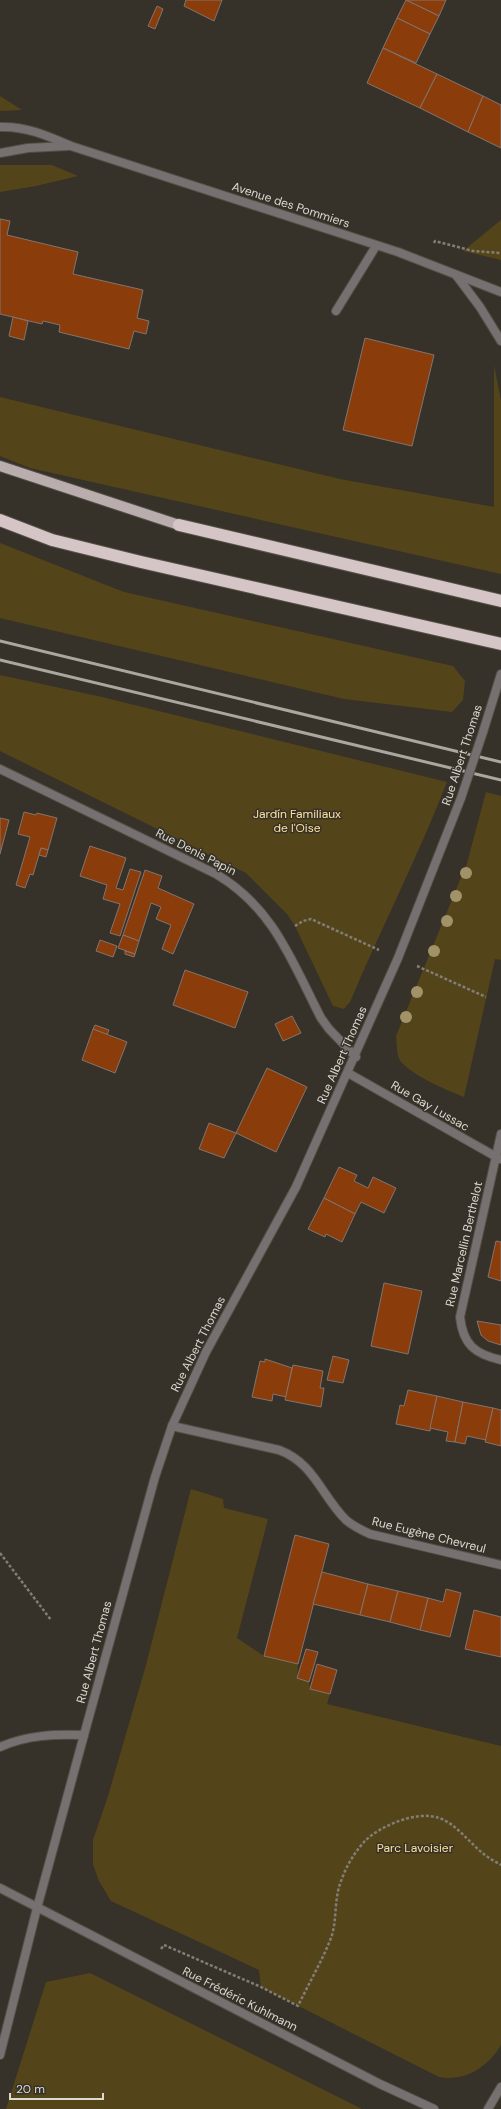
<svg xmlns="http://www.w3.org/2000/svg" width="501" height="2109" font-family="'DM Sans',sans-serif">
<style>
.green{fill:#544419}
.building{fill:#8b3c0b;stroke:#81756f}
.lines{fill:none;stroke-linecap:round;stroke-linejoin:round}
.lane-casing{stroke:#545047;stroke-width:10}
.street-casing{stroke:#545047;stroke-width:10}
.primary-casing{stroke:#545047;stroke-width:12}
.highway-casing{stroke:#545047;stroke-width:14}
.path{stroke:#817e76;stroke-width:2.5;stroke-dasharray:3 2;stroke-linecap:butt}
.lane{stroke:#777071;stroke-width:8}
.street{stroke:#777071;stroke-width:8}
.primary{stroke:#baadae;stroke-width:10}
.highway{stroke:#d5c5c6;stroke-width:12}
.rail{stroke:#aaa79f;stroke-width:3}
.street-bridge-casing{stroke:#545047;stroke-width:10;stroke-linecap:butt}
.street-bridge{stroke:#777071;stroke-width:8}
.tree{fill:#a29268}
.labels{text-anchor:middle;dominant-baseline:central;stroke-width:3;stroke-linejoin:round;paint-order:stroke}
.street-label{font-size:12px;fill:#dbd9d2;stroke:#363229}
.park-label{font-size:12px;fill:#fae09c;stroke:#363229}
</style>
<rect width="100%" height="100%" fill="#363229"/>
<g class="green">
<polygon points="0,96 22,110 0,111"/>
<polygon points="0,165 52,165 78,176 36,186 0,192"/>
<polygon points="501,220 501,260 463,251"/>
<polygon points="494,365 501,401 501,574 30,468 0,456 0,397 340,479 494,507"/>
<polygon points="0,543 124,592 453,666 465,681 463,700 452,712 344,699 0,618"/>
<path d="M 0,675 L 102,697 L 447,782 C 418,857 381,928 350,1002 L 344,1009 L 333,1006 L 295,926 L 287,914 L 246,873 L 0,751 Z"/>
<path d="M 486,792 L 501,796 L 501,960 L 495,959 L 464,1097 C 446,1090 416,1077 402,1063 C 396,1057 397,1044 396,1036 L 467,863 Z"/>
<path d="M 191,1489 L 223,1499 L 224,1508 L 268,1519 L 237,1638 L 264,1656 L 298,1664 L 297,1678 L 309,1682 L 310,1689 L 330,1694 L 327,1704 L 501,1746 L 501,2045 C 488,2067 465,2082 439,2077 L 261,1987 L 259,1970 L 111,1901 L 99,1881 L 93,1864 L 93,1840 L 108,1796 L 146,1665 Z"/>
<polygon points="90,1973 360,2108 361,2109 6,2109 46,1982"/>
</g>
<g class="building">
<polygon points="186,0 222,0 214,21 184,6"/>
<polygon points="406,0 446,0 439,16"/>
<polygon points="406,0 439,16 430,34 397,18"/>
<polygon points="157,6 163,9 155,29 148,26"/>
<polygon points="397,18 430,34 416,63 383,48"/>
<polygon points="383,48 437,74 420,108 367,83"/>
<polygon points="437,74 483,96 468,132 420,108"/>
<polygon points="483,96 501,105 501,148 468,132"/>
<polygon points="0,219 10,221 7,235 78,252 73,274 143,290 137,318 149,321 146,334 134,331 129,349 59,332 60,325 43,321 42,324 0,314"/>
<polygon points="13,317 28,321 24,340 9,336"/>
<polygon points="365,338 434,355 412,446 343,430"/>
<polygon points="24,812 36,815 37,813 57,818 48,850 41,848 33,875 30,874 25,888 16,885 30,837 18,834"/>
<polygon points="0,818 9,820 0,854"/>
<polygon points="90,846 126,858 116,888 123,890 130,869 141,872 120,936 110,933 120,904 103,899 107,885 80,876"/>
<polygon points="41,848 48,850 46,857 39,855"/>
<polygon points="145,870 162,876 158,888 194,904 173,954 162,949 171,925 156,919 161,907 151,903 139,941 123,935"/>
<polygon points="123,935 139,941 135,954 118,948"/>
<polygon points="100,940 117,946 113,957 96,951"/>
<polygon points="125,951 135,954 134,957 125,954"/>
<polygon points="185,970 248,992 235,1028 173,1005"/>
<polygon points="292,1016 301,1033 283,1041 275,1024"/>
<polygon points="95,1025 109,1030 107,1035 93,1029"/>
<polygon points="93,1029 127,1042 115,1073 82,1060"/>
<polygon points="267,1068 307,1087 276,1152 236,1133"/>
<polygon points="209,1123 236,1133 224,1158 199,1149"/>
<polygon points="339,1167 357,1175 354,1181 368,1188 373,1177 396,1188 384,1213 361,1202 355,1214 324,1198"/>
<polygon points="324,1198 355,1214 342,1242 326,1234 325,1237 308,1229"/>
<polygon points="496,1241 501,1242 501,1281 488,1277"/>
<polygon points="384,1283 422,1291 408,1354 371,1346"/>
<polygon points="477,1321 501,1325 501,1345 488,1341 481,1335"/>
<polygon points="333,1356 349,1360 343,1383 327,1380"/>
<polygon points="265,1359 292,1368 286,1397 273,1394 272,1401 252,1397 260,1361 265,1362"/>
<polygon points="293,1365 323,1371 320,1388 324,1388 321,1407 285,1400"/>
<polygon points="408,1390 437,1396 430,1431 396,1424 400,1405 404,1406"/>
<polygon points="437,1396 463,1402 455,1442 446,1441 448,1432 430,1428"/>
<polygon points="463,1402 493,1408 486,1440 467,1436 465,1444 455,1442"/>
<polygon points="493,1408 501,1410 501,1446 485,1442"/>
<polygon points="295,1535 329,1544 298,1664 264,1656"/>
<polygon points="322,1572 368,1584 360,1615 313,1604"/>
<polygon points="368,1584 398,1591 390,1622 360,1615"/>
<polygon points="446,1589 461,1593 450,1637 420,1630 428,1598 443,1602"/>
<polygon points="398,1591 428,1598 420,1630 390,1622"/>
<polygon points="474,1610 501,1617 501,1657 465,1649"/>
<polygon points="306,1649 318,1652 309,1682 297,1678"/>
<polygon points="317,1664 337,1670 330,1694 310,1689"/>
</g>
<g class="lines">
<g class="lane-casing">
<g id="lane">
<polyline points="336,311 376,246"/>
<path d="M 0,1747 C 27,1735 55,1734 84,1735"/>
</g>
</g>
<g class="street-casing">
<g id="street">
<path d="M 0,127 C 26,126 48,136 71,146 L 398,252 L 501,292"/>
<polyline points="0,153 28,148 68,146"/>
<polyline points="456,275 480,307 501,341"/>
<polyline points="483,732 501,674"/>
<path d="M 0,769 L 216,874 C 274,908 292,962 321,1018 L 329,1029 L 356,1057"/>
<polyline points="348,1073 500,1159"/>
<path d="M 501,1134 L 460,1317 C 463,1345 475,1354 501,1360"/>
<path d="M 172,1426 L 279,1450 C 314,1463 321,1495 346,1520 C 353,1526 361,1530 370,1534 L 501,1565"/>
<polyline points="0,1888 380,2084 434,2109"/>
<polyline points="0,2055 37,1908 84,1735 155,1477 172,1426 206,1352 296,1187 398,958 461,798"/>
<polyline points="488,2109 501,2087"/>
</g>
</g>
<g class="primary-casing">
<polyline id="primary" points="0,466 179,525"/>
</g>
<g class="highway-casing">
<g id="highway">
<polyline points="0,520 52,540 141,562 501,644"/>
<polyline points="179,525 501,601"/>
</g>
</g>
<g class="path">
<polyline points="434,243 435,241 473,251 501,253"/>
<polyline points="295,926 303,921 311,919 379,950"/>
<polyline points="417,966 486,997"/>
<polyline points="0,1553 51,1620"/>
<path d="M 161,1949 L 164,1945 L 261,1987 L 298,2006 C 309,1983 322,1961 331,1938 C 337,1922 334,1901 340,1884 C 345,1869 353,1854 364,1842 C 379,1826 417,1810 439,1818 C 457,1824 470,1844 485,1855 C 490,1859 496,1862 501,1865"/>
</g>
<use href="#lane" class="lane"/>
<use href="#street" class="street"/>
<use href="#primary" class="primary"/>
<use href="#highway" class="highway"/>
<g class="rail">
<polyline points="0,641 501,762"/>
<polyline points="0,660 501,780"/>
</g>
<g class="street-bridge-casing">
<polyline id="street-bridge" points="461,798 483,732"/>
</g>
<use href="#street-bridge" class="street-bridge"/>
</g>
<g class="tree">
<circle cx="466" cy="873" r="6"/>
<circle cx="456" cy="896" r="6"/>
<circle cx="447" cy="921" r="6"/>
<circle cx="434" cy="951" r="6"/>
<circle cx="417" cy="992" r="6"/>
<circle cx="406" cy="1017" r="6"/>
</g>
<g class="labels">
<g class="street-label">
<text transform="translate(291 205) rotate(18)">Avenue des Pommiers</text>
<text transform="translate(462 755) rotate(-72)">Rue Albert Thomas</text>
<text transform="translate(196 852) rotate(27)">Rue Denis Papin</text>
<text transform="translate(342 1055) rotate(-66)">Rue Albert Thomas</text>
<text transform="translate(430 1106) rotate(30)">Rue Gay Lussac</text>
<text transform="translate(464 1244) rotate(-77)">Rue Marcellin Berthelot</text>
<text transform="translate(198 1344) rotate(-63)">Rue Albert Thomas</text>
<text transform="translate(429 1535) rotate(14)">Rue Eugène Chevreul</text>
<text transform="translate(94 1652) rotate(-75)">Rue Albert Thomas</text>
<text transform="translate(240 1999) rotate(27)">Rue Frédéric Kuhlmann</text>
</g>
<g class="park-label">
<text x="297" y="814">Jardín Familiaux<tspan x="297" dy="14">de l'Oise</tspan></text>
<text x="415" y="1848">Parc Lavoisier</text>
</g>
</g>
<path d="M10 2093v6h93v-6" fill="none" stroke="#dbd9d2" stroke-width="2"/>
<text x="16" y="2093" font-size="12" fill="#dbd9d2" stroke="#363229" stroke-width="3" paint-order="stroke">20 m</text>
</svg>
